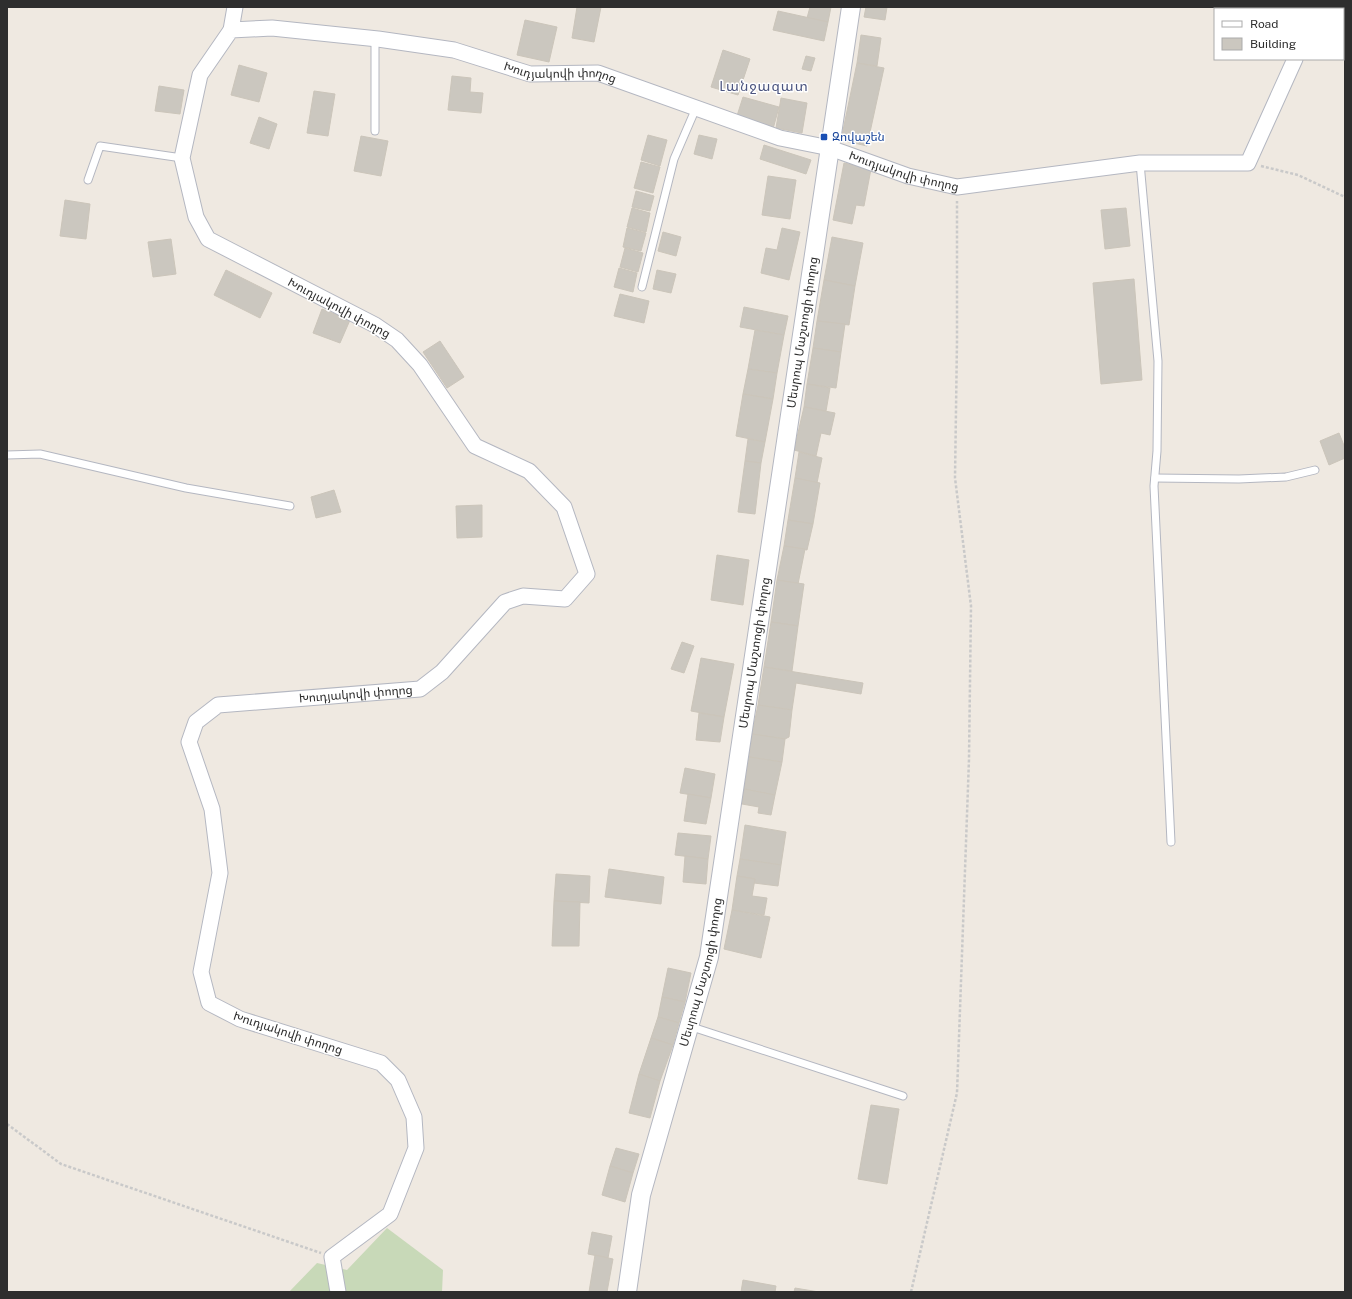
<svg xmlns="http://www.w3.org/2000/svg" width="1352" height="1299" font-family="'Public Sans','Noto Sans Armenian',sans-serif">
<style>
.cemetery{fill:#c8d9b8}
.building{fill:#cbc7bf;stroke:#cbc5ba}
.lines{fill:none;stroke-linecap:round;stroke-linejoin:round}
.service-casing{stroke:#b4b7c1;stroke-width:9}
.minor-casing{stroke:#b4b7c1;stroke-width:17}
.tertiary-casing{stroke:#b4b7c1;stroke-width:20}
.path{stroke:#c9c9c9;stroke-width:2.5;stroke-dasharray:3 2;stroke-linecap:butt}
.service{stroke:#fff;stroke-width:7}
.minor{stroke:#fff;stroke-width:15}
.tertiary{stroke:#fff;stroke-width:18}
.transit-dot{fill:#1a4fb4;stroke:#fff;stroke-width:1.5}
.labels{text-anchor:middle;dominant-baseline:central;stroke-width:3;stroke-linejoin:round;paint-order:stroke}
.street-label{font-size:12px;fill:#2e2e2e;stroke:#fff}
.transit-label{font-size:12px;fill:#164399;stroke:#fff;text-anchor:start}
.quarter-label{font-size:14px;letter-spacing:1px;fill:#4d5680;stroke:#fff}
</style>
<rect width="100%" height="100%" fill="#efe9e1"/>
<polygon class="cemetery" points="387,1228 443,1270 442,1292 289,1292 317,1263 347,1270"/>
<g class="building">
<polygon points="577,7 601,7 594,42 572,38"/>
<polygon points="810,7 831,7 828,22 807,18"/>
<polygon points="866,7 887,7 885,20 864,17"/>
<polygon points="778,11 828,22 824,41 773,30"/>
<polygon points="525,20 557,27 549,62 517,55"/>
<polygon points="861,35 881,38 877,66 857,63"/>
<polygon points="723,50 750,59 738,95 711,87"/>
<polygon points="806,56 815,58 811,71 802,69"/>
<polygon points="857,63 884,68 867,146 841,140"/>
<polygon points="239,65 267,73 259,102 231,95"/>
<polygon points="452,76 471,78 470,92 483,93 481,113 448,110"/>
<polygon points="159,86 184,90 180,114 155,111"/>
<polygon points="314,91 335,94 328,136 307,133"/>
<polygon points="743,97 779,107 773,129 736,119"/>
<polygon points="781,98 807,103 802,133 776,128"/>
<polygon points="259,117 277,124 269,149 250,143"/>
<polygon points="648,135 667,140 660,166 641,160"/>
<polygon points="699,135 717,139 712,159 694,154"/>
<polygon points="361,136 388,141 381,176 354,171"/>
<polygon points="764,145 811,160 806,174 760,159"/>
<polygon points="641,162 660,167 653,193 634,188"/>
<polygon points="844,163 871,169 864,206 856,205 852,224 833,220"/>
<polygon points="768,176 796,180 790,219 762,215"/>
<polygon points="636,191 654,196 650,211 632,207"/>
<polygon points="65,200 90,204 86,239 60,236"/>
<polygon points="632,208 650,213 646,232 627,227"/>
<polygon points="1126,208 1130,246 1105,249 1101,210"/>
<polygon points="627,228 646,233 641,251 623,247"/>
<polygon points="782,228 800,232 789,280 761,273 766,248 777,250"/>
<polygon points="663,232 681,237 676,256 658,251"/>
<polygon points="832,237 863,243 855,286 824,280"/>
<polygon points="171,239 176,274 153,277 148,242"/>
<polygon points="625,248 643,253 638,272 620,267"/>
<polygon points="619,268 637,273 633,292 614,287"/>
<polygon points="226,270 272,293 260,318 214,295"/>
<polygon points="657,270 676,274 671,293 653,289"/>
<polygon points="1134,279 1142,380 1101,384 1093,283"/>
<polygon points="824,280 855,286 849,325 817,321"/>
<polygon points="620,294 649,301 644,323 614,316"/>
<polygon points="744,307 788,316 784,335 740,327"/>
<polygon points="322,309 350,320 340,343 313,333"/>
<polygon points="817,321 845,324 841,352 813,348"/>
<polygon points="755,330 784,335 777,373 748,369"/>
<polygon points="440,341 464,377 447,388 423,352"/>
<polygon points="813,348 841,352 836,388 807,384"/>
<polygon points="748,369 777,373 773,399 743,394"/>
<polygon points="807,384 830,388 826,411 804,407"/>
<polygon points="743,394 773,399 765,442 736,436"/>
<polygon points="804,407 835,413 830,435 821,433 816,456 794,450"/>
<polygon points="1339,433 1345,448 1345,458 1329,465 1320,441"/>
<polygon points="748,439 765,442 761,463 745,461"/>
<polygon points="799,452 822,458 817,483 795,478"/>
<polygon points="745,461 761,463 755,514 738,512"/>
<polygon points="795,478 820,483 813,524 788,520"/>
<polygon points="334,490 341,512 316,518 311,497"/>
<polygon points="482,505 482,537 457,538 456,506"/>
<polygon points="788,520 813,524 807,550 784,546"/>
<polygon points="784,546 805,549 798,584 777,580"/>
<polygon points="717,555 749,560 743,605 711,600"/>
<polygon points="777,580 804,584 798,626 771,622"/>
<polygon points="771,622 798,626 792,671 764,667"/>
<polygon points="682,642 694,646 684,673 671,669"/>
<polygon points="701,658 734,664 724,717 691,711"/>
<polygon points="764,667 863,683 861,694 796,683 792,710 758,705"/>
<polygon points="758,705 792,710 789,737 785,739 752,734"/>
<polygon points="699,713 724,717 720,742 696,740"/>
<polygon points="752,734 785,739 782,762 749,757"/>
<polygon points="749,757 782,762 775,795 744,789"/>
<polygon points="685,768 715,774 711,798 680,793"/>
<polygon points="744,789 775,795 771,815 758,813 759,807 742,804"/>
<polygon points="688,794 711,798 706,824 684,821"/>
<polygon points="745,825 786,832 781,865 740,859"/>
<polygon points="678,833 711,836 708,859 675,855"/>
<polygon points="685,856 708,859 706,884 683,882"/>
<polygon points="740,859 781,865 778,886 754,883 755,879 737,876"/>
<polygon points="609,869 664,877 661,904 605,897"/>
<polygon points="556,874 590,876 589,903 554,901"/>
<polygon points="737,876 755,879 752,896 767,898 764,915 732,910"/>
<polygon points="554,901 580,902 579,946 552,946"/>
<polygon points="732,910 770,917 761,958 724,949"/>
<polygon points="668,968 691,973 685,1002 662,997"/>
<polygon points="662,997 685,1002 679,1023 658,1017"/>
<polygon points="658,1017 679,1023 673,1045 651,1038"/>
<polygon points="651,1038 673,1045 660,1081 639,1074"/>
<polygon points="639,1074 660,1081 650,1118 629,1113"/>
<polygon points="871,1105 899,1109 887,1184 858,1179"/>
<polygon points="616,1148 639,1154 633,1173 610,1166"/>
<polygon points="610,1166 633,1173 625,1202 602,1195"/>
<polygon points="592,1232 612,1236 608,1258 588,1254"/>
<polygon points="595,1255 613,1259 607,1292 589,1292"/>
<polygon points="743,1280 776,1286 775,1292 741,1292"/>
<polygon points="795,1288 819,1292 794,1292"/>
</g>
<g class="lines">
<g class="service-casing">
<g id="service">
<polyline points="375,38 375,131"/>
<polyline points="1140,163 1158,361 1157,451 1154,486 1171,842"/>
<polyline points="88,180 100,146 182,158"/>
<polyline points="642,287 674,159 696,108"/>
<polyline points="7,455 40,454 186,488 290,506"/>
<polyline points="1155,478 1239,479 1286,477 1315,470"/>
<polyline points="689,1026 903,1096"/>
</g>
</g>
<g class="minor-casing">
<g id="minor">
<polyline points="1318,9 1319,7"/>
<polyline points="231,30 235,7"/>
<path id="s1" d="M 338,1292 L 332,1257 L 390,1214 L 416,1148 L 414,1117 L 398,1080 L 381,1063 L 240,1019 L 209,1003 L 201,972 L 220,873 L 212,809 L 189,742 L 196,722 L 218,705 L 420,689 L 442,672 L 505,602 L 523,596 L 565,599 L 587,574 L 564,507 L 529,471 L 475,446 L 420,365 L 397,340 L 375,325 L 208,239 L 196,217 L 182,158 L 200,75 L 231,30 L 272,28 L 378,39 L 454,50 L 530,74 L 598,73 L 780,138 L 830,148 L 908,176 L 957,187 L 1140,163 L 1248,163 L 1295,59"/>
</g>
</g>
<g class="tertiary-casing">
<g id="tertiary">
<path id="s2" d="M 627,1292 L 641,1195 L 709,957 L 851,7"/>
</g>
</g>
<g class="path">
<polyline points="1261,166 1298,175 1345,197"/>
<polyline points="7,1124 61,1164 321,1253"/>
<polyline points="911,1292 957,1093 969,759 971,606 955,478 957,341 957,201"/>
</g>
<use href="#service" class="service"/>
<use href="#minor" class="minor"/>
<use href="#tertiary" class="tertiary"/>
</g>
<rect class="transit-dot" x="820" y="133" width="8" height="8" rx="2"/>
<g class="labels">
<g class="street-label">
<text stroke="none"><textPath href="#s1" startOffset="2279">Խուդյակովի փողոց</textPath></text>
<text stroke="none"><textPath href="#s1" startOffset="2639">Խուդյակովի փողոց</textPath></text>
<text transform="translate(339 308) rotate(28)">Խուդյակովի փողոց</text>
<text stroke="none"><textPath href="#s2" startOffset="977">Մեսրոպ Մաշտոցի փողոց</textPath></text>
<text stroke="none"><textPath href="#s2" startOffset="653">Մեսրոպ Մաշտոցի փողոց</textPath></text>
<text stroke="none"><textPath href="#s1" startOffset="912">Խուդյակովի փողոց</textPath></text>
<text stroke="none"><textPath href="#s2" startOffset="329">Մեսրոպ Մաշտոցի փողոց</textPath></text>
<text transform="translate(288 1033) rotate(18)">Խուդյակովի փողոց</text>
</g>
<g class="transit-label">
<text x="832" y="137">Զովաշեն</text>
</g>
<g class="quarter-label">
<text x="764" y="86">Լանջազատ</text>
</g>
</g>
<rect width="1352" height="1299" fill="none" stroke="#2e2e2e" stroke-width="16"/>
<rect x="1214" y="8" width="130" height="52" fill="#ffffff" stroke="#ababab"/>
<rect x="1222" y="21" width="20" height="6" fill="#ffffff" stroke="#ababab"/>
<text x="1250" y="28" font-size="12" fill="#2e2e2e">Road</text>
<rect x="1222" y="38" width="20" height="12" fill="#cbc7bf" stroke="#ababab"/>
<text x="1250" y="48" font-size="12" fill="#2e2e2e">Building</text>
</svg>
